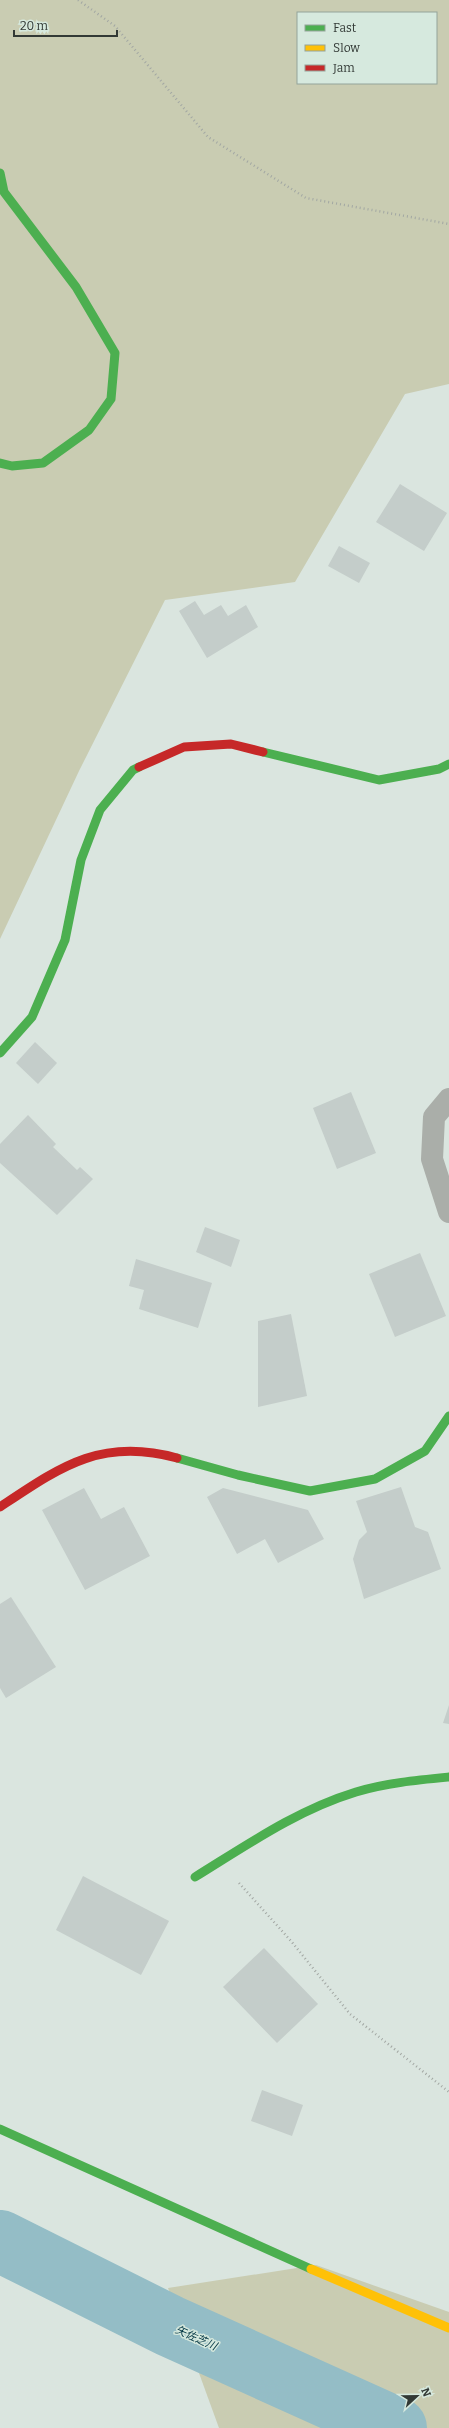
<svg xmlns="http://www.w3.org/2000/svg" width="449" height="2428" font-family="Bitter,'Noto Sans JP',serif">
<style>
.green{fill:#c9ccb2;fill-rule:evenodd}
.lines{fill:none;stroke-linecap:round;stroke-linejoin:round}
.river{stroke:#94bdc6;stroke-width:62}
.building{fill:#c4cdca}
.path{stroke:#a2a7a3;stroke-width:2.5;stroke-dasharray:1 3;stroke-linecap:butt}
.street{stroke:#aaaea9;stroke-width:22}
.fast{stroke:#4caf50;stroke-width:9}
.slow{stroke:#ffc107;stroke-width:9}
.jam{stroke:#c62828;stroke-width:9}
.labels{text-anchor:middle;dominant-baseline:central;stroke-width:3;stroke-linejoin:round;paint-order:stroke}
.water-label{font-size:11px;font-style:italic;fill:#063946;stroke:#d6e9de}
</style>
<rect width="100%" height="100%" fill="#dae5df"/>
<g class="green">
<path d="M 0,0 L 449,0 L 449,384 L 405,394 L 295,582 L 165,600 L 79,771 L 0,939 ZM 298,13 L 436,13 L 436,83 L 298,83 Z"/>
<polygon points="316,2265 449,2312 449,2428 219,2428 168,2288"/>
</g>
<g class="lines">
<polyline class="river" points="0,2241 170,2326 396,2428"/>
</g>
<g class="building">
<polygon points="400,484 447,513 424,551 376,522"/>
<polygon points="339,546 370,563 359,583 328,566"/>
<polygon points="195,601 204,615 221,605 228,616 246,605 258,627 207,658 179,611"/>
<polygon points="35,1042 57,1063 38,1084 16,1063"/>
<polygon points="351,1092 376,1153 337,1169 313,1108"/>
<polygon points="28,1115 56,1144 53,1147 77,1170 80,1167 93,1179 57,1215 0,1163 0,1144"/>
<polygon points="205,1227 240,1240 231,1267 196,1252"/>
<polygon points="420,1253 446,1316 395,1337 369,1274"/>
<polygon points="136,1259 212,1283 198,1328 139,1309 144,1290 129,1286"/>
<polygon points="291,1314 307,1396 258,1407 258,1321"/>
<polygon points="401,1487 415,1527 428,1532 441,1569 364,1599 353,1559 359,1540 367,1532 356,1501"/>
<polygon points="84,1488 101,1519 124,1507 150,1556 85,1590 42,1510"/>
<polygon points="223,1488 308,1510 324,1539 278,1563 265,1539 237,1554 207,1497"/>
<polygon points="11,1597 56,1667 6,1698 0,1688 0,1604"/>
<polygon points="449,1705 449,1724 443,1723"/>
<polygon points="83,1876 169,1921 141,1975 56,1930"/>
<polygon points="264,1948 318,2004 277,2043 223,1987"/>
<polygon points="262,2090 303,2105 292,2136 251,2121"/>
</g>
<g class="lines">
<g class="path">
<polyline points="78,0 115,26 208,137 306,198 449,224"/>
<polyline points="239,1883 291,1941 350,2014 449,2092"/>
</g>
<polyline class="street" points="449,1099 434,1117 432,1159 449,1212"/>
<g class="fast">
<polyline points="0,173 4,192 76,287 115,353 111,399 89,430 43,463 12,466 0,463"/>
<polyline points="263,752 379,780 439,769 449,764"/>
<polyline points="0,1053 32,1017 65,940 81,860 100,810 133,770 139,767"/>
<polyline points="177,1458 238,1475 310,1491 375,1479 425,1451 449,1416"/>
<path d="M 195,1877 C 247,1845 297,1810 356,1792 C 386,1783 418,1780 449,1777"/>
<polyline points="0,2129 311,2269"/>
</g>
<polyline class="slow" points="311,2269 449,2328"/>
<g class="jam">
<polyline points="139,767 184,747 231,744 263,752"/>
<path d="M 0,1507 C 60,1467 101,1437 177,1458"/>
</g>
</g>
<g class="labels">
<g class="water-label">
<text transform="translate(196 2338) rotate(24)">矢佐芝川</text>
</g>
</g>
<rect x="297" y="12" width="140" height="72" fill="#d6e9de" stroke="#94a39a"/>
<rect x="305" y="25" width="20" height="6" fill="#4caf50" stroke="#94a39a"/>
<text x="333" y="32" font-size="12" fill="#323935">Fast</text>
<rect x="305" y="45" width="20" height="6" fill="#ffc107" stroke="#94a39a"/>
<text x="333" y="52" font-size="12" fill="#323935">Slow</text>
<rect x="305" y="65" width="20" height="6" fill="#c62828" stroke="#94a39a"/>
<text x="333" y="72" font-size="12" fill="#323935">Jam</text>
<g transform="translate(417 2396) rotate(68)" stroke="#d6e9de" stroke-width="3" paint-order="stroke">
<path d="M0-3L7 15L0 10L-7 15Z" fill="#323935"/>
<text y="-6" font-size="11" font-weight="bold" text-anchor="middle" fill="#323935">N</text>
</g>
<path d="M14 30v6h103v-6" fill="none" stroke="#323935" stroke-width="2"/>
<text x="20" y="30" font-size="12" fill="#323935" stroke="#d6e9de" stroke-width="3" paint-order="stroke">20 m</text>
</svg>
